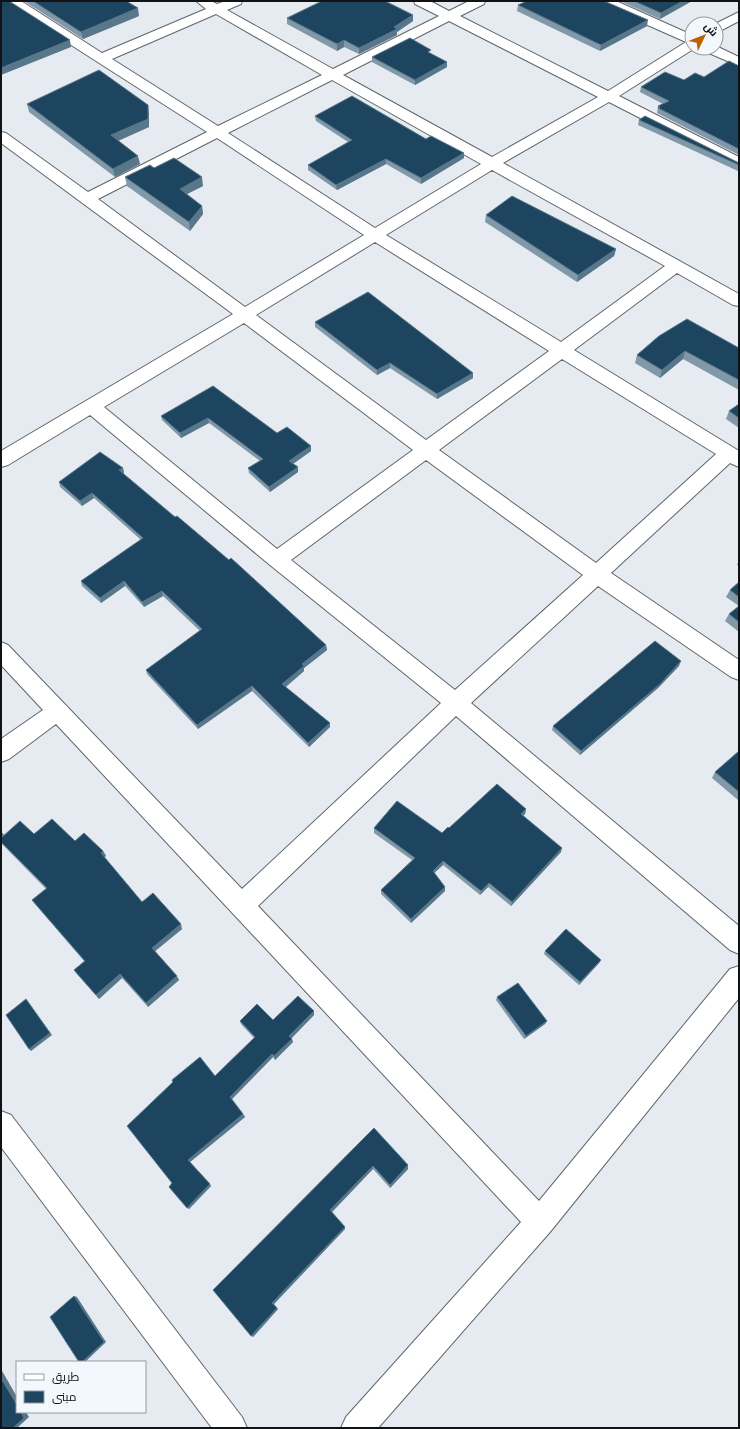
<svg xmlns="http://www.w3.org/2000/svg" width="740" height="1429" font-family="Montserrat,Cairo,sans-serif">
<style>
.lines{fill:none;stroke-linecap:round;stroke-linejoin:round}
.minor-casing{stroke:#606569;stroke-width:2}
.minor{fill:#fff;fill-rule:evenodd}
.wall{fill:#8198a8}
.shaded-wall{fill:#59778a}
.building{fill:#1d455f;stroke:#59778a}
</style>
<rect width="100%" height="100%" fill="#e5ebf0"/>
<g class="lines">
<g class="minor-casing">
<g id="minor">
<path d="M 6,1 L 21,1 L 102,53 L 206,9 L 196,1 L 211,1 L 217,4 L 225,1 L 242,1 L 241,4 L 227,10 L 333,69 L 439,16 L 415,4 L 414,1 L 430,1 L 449,11 L 469,1 L 485,1 L 484,4 L 460,16 L 608,91 L 686,42 L 600,4 L 599,1 L 616,1 L 692,35 L 692,48 L 695,48 L 619,96 L 739,157 L 739,168 L 734,166 L 609,102 L 503,163 L 739,294 L 739,306 L 733,305 L 677,273 L 574,350 L 739,451 L 739,467 L 730,463 L 611,573 L 739,660 L 739,680 L 731,677 L 598,586 L 471,703 L 739,926 L 739,954 L 730,950 L 456,716 L 258,906 L 539,1201 L 730,969 L 739,966 L 739,998 L 550,1232 L 378,1428 L 341,1428 L 346,1417 L 521,1222 L 56,724 L 9,759 L 1,762 L 1,739 L 43,710 L 1,665 L 1,642 L 8,645 L 242,889 L 441,703 L 270,565 L 90,415 L 8,465 L 1,467 L 1,451 L 233,314 L 1,143 L 1,132 L 6,133 L 88,192 L 207,132 L 7,4 ZM 216,14 L 322,75 L 218,126 L 112,59 ZM 449,21 L 598,97 L 492,157 L 343,75 ZM 332,80 L 481,164 L 375,228 L 228,133 ZM 217,138 L 364,235 L 245,307 L 98,199 ZM 492,170 L 665,266 L 561,342 L 386,235 ZM 375,242 L 549,351 L 426,440 L 256,315 ZM 244,323 L 413,450 L 277,549 L 104,407 ZM 562,359 L 716,454 L 596,563 L 439,450 ZM 426,460 L 583,575 L 455,690 L 291,560 Z"/>
<polygon points="739,12 739,21 716,33 715,24"/>
<polygon points="716,46 739,57 739,66 704,51 702,48 716,48"/>
<polygon points="1,1111 11,1115 242,1417 247,1428 212,1428 1,1147"/>
</g>
</g>
<use href="#minor" class="minor"/>
</g>
<g class="wall">
<polygon points="24,1 126,1 139,16 83,39"/>
<polygon points="620,1 692,1 660,19"/>
<polygon points="518,5 647,26 600,51 517,11"/>
<polygon points="287,18 413,21 397,32 397,35 359,54 344,47 337,51 287,24"/>
<polygon points="431,54 447,62 447,67 415,85 372,62 372,57"/>
<polygon points="739,66 739,155 657,113 658,106 663,104 640,92 641,87 704,77"/>
<polygon points="27,104 149,113 149,127 118,141 140,164 115,177 29,112"/>
<polygon points="315,116 426,139 464,158 421,184 386,164 337,190 308,170 308,165 348,142 316,121"/>
<polygon points="639,120 739,163 739,170 738,171 638,125"/>
<polygon points="154,168 203,186 187,194 202,206 203,214 190,231 127,186 125,177"/>
<polygon points="486,215 616,249 614,256 577,282 485,222"/>
<polygon points="315,322 473,378 437,399 390,368 377,375 315,327"/>
<polygon points="659,336 739,348 739,390 683,359 660,378 635,363 637,355"/>
<polygon points="213,386 277,433 311,446 311,451 293,464 298,472 270,492 249,473 248,468 260,461 209,423 181,438 162,420 161,416"/>
<polygon points="739,404 739,428 726,419 729,411"/>
<polygon points="123,468 124,473 123,474 326,645 327,650 304,668 304,671 286,687 330,723 330,727 309,747 252,691 198,729 147,674 146,670 200,631 163,596 144,607 125,586 101,603 82,586 81,581 141,540 94,498 82,506 60,487 59,482"/>
<polygon points="739,560 739,566 737,565"/>
<polygon points="739,582 739,632 725,621 729,614 739,606 726,597 730,590"/>
<polygon points="679,666 658,688 580,755 552,730 553,726"/>
<polygon points="739,751 739,800 738,800 712,778 715,772"/>
<polygon points="526,809 525,814 523,815 561,852 511,906 488,887 480,895 443,865 434,873 445,891 411,923 381,894 381,890 412,860 374,833 374,828 442,833 449,828"/>
<polygon points="34,834 75,841 103,851 106,856 104,857 142,902 182,929 155,951 179,980 148,1007 122,978 99,999 77,974 74,970 84,961 35,904 32,900 46,889 1,843 1,838"/>
<polygon points="545,951 601,960 599,963 579,985 544,954"/>
<polygon points="497,997 547,1021 545,1024 524,1039 496,1000"/>
<polygon points="314,1011 314,1015 291,1038 293,1042 275,1060 273,1057 232,1099 243,1114 245,1117 190,1162 211,1186 189,1209 172,1183 215,1076 254,1038 241,1024 240,1021 273,1020"/>
<polygon points="374,1128 408,1169 390,1188 373,1169 332,1212 345,1227 345,1229 274,1304 278,1309 253,1337"/>
</g>
<g class="shaded-wall">
<polygon points="683,1 692,1 660,19 661,13"/>
<polygon points="138,8 139,16 83,39 81,32"/>
<polygon points="413,15 413,21 397,32 397,35 359,54 359,48 394,27"/>
<polygon points="648,20 647,26 600,51 601,45"/>
<polygon points="70,40 71,47 1,75 1,68"/>
<polygon points="344,40 344,47 337,51 337,44"/>
<polygon points="447,62 447,67 415,85 415,80"/>
<polygon points="148,105 149,113 149,127 113,143 111,135"/>
<polygon points="464,153 464,158 421,184 421,178"/>
<polygon points="138,156 140,164 115,177 113,169"/>
<polygon points="386,159 386,164 337,190 336,185"/>
<polygon points="202,177 203,186 181,197 180,189"/>
<polygon points="202,206 203,214 190,231 189,222"/>
<polygon points="616,249 614,256 577,282 578,275"/>
<polygon points="685,351 683,359 660,378 662,370"/>
<polygon points="390,363 390,368 377,375 377,370"/>
<polygon points="473,373 473,378 437,399 437,394"/>
<polygon points="208,418 209,423 181,438 180,433"/>
<polygon points="311,446 311,451 290,466 289,461"/>
<polygon points="298,467 298,472 270,492 269,487"/>
<polygon points="123,468 124,473 121,475 119,470"/>
<polygon points="92,493 94,498 82,506 80,501"/>
<polygon points="124,581 125,586 101,603 100,598"/>
<polygon points="162,591 163,596 144,607 142,602"/>
<polygon points="326,645 327,650 304,668 304,671 283,689 282,684 302,664"/>
<polygon points="681,661 679,666 658,688 580,755 581,751"/>
<polygon points="252,686 252,691 198,729 197,725"/>
<polygon points="330,723 330,727 309,747 308,743"/>
<polygon points="526,809 525,814 520,818 521,814"/>
<polygon points="1,831 4,835 1,837"/>
<polygon points="562,848 561,852 511,906 512,902"/>
<polygon points="103,851 106,856 103,858 101,853"/>
<polygon points="443,861 443,865 432,875 433,871"/>
<polygon points="489,883 488,887 480,895 481,891"/>
<polygon points="445,887 445,891 411,923 411,919"/>
<polygon points="181,924 182,929 154,952 152,948"/>
<polygon points="601,960 599,963 579,985 580,982"/>
<polygon points="120,974 122,978 99,999 96,995"/>
<polygon points="177,976 179,980 148,1007 146,1003"/>
<polygon points="26,999 52,1035 31,1051 29,1049"/>
<polygon points="314,1011 314,1015 290,1040 289,1036"/>
<polygon points="547,1021 545,1024 524,1039 526,1036"/>
<polygon points="292,1039 293,1042 275,1060 274,1056"/>
<polygon points="272,1054 273,1057 231,1100 230,1097"/>
<polygon points="243,1114 245,1117 190,1162 188,1160"/>
<polygon points="408,1165 408,1169 390,1188 390,1185"/>
<polygon points="373,1166 373,1169 331,1213 330,1210"/>
<polygon points="210,1184 211,1186 189,1209 187,1208"/>
<polygon points="345,1227 345,1229 274,1304 278,1309 253,1337 251,1336 272,1303"/>
<polygon points="74,1296 77,1297 106,1342 85,1362 82,1362"/>
<polygon points="1,1369 17,1397 17,1405 1,1378"/>
<polygon points="21,1412 26,1412 29,1417 17,1428 13,1428"/>
</g>
<g class="building">
<polygon points="1,1 9,1 70,40 1,68"/>
<polygon points="33,1 126,1 138,8 81,32"/>
<polygon points="322,1 385,1 413,15 394,27 397,29 359,48 344,40 337,44 287,18"/>
<polygon points="527,1 604,1 648,20 601,45 518,5"/>
<polygon points="634,1 683,1 661,13"/>
<polygon points="410,38 431,50 428,52 447,62 415,80 372,57"/>
<polygon points="729,61 739,66 739,149 658,108 660,107 658,106 669,101 641,87 665,72 684,80 695,73 704,77"/>
<polygon points="99,70 148,105 148,119 111,135 138,156 113,169 27,104"/>
<polygon points="352,96 426,139 431,136 464,153 421,178 386,159 336,185 308,165 352,140 315,116"/>
<polygon points="645,116 739,163 739,165 639,120"/>
<polygon points="174,158 202,177 180,189 202,206 189,222 125,177 150,165 154,168"/>
<polygon points="512,196 616,249 578,275 486,215"/>
<polygon points="368,292 473,373 437,394 390,363 377,370 315,322"/>
<polygon points="687,319 739,348 739,380 685,351 662,370 637,355 659,336"/>
<polygon points="213,386 277,433 287,427 311,446 289,461 298,467 269,487 248,468 263,459 208,418 180,433 161,416"/>
<polygon points="739,404 739,418 729,411"/>
<polygon points="100,452 123,468 119,470 175,517 177,516 229,560 231,558 326,645 302,664 304,666 282,684 330,723 308,743 252,686 197,725 146,670 202,629 162,591 142,602 124,581 100,598 81,581 143,538 92,493 80,501 59,482"/>
<polygon points="739,582 739,597 730,590"/>
<polygon points="739,606 739,622 729,614"/>
<polygon points="655,641 681,661 660,684 581,751 553,726"/>
<polygon points="739,751 739,792 715,772"/>
<polygon points="497,784 526,809 521,814 562,848 512,902 489,883 481,891 443,861 433,871 445,887 411,919 381,890 415,858 374,828 397,801 442,833 448,827 449,828"/>
<polygon points="52,819 75,841 84,833 103,851 101,853 142,902 153,893 181,924 152,948 177,976 146,1003 120,974 96,995 74,970 85,961 32,900 47,888 1,842 1,838 20,821 34,834"/>
<polygon points="566,929 601,960 580,982 545,951"/>
<polygon points="518,983 547,1021 526,1036 497,997"/>
<polygon points="298,996 314,1011 289,1036 292,1039 274,1056 272,1054 230,1097 243,1114 188,1160 210,1184 187,1208 169,1187 172,1183 127,1126 173,1082 172,1080 200,1057 215,1076 255,1037 240,1021 257,1004 273,1020"/>
<polygon points="26,999 50,1033 29,1049 6,1015"/>
<polygon points="374,1128 408,1165 390,1185 373,1166 330,1210 345,1227 272,1303 277,1308 251,1336 213,1290"/>
<polygon points="74,1296 104,1342 82,1362 79,1362 50,1317"/>
<polygon points="1,1378 17,1405 17,1412 21,1412 24,1418 13,1428 1,1428"/>
</g>
<rect width="740" height="1429" fill="none" stroke="#101213" stroke-width="4"/>
<rect x="16" y="1361" width="130" height="52" fill="#f2f8fd" stroke="#989c9f"/>
<rect x="24" y="1374" width="20" height="6" fill="#ffffff" stroke="#989c9f"/>
<text x="52" y="1381" font-size="12" fill="#101213">طريق</text>
<rect x="24" y="1391" width="20" height="12" fill="#1d455f" stroke="#989c9f"/>
<text x="52" y="1401" font-size="12" fill="#101213">مبنى</text>
<g transform="translate(704 36) rotate(47)"><circle r="19" fill="#f2f8fd" stroke="#989c9f"/>
<path d="M0-3L7 15L0 10L-7 15Z" fill="#bc6300"/>
<text y="-6" font-size="11" font-weight="bold" text-anchor="middle" fill="#101213">ش</text>
</g>
</svg>
